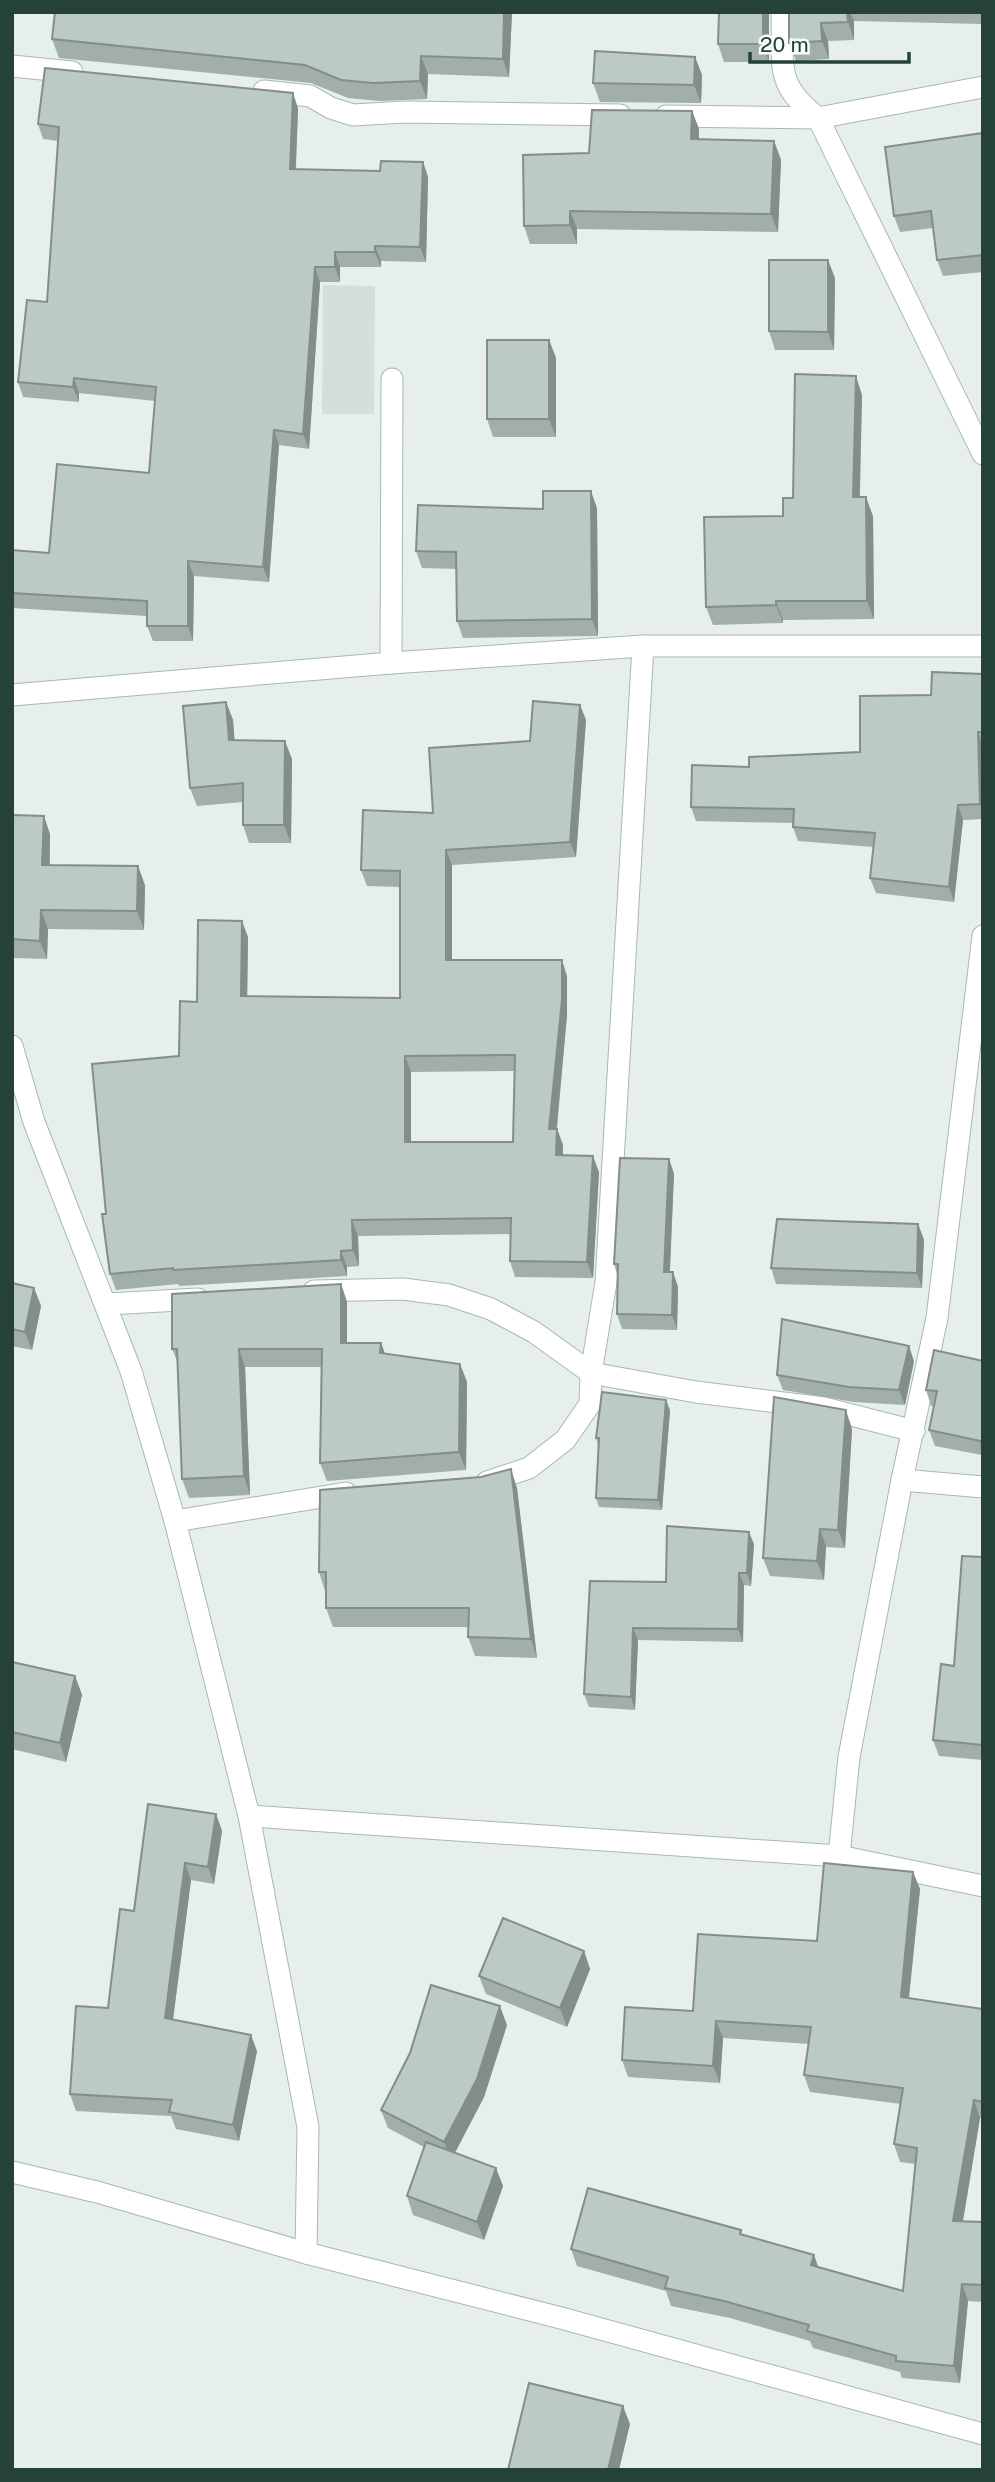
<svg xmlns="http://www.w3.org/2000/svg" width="995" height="2482" font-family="'Public Sans',sans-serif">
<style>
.built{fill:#d4dfda}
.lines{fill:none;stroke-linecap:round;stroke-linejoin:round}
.minor-casing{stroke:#a8b8b2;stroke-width:23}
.minor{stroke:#fff;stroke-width:21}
.wall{fill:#a1aea9;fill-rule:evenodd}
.shaded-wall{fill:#838d89}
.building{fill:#bbcac4;stroke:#838d89;stroke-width:2;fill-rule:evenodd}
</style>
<rect width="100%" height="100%" fill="#e6efeb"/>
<polygon class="built" points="323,285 375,286 374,414 322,414"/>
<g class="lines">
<g class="minor-casing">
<g id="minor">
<path d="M 782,12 C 784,65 773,83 818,118 L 983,454"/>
<polyline points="12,66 72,72"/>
<polyline points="264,91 310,96 331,108 353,115 405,112 620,115"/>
<polyline points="666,116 818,118 983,87"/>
<polyline points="391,663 392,379"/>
<polyline points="12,695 391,663 643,646 983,646"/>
<polyline points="12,1046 34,1122 131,1371 175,1521 249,1816 308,2127 306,2253"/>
<polyline points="314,1291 403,1289 449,1295 491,1309 534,1332 591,1373 696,1392 824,1408 914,1431"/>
<polyline points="108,1304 198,1299"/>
<polyline points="902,1480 983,1487"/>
<polyline points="487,1482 529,1468 565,1440 590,1404 591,1373 606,1282 643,646"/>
<polyline points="175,1521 346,1493"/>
<polyline points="249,1816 839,1856 849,1757 902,1480 937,1318 983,936"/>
<polyline points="839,1856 983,1886"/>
<polyline points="12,2172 97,2192 306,2253 561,2318 983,2434"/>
</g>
</g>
<use href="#minor" class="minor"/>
</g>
<g class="wall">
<polygon points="512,12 509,77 428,74 427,99 380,101 348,98 311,83 59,58 52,39"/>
<polygon points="769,12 769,62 724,62 718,44"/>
<polygon points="789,12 983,12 983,24 854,21 854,40 828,41 829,59 796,61 789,43"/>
<polygon points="695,57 702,75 701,103 600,102 593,83"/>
<polygon points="298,108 296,169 380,171 423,162 428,177 426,262 381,261 381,267 340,267 340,282 320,282 309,449 279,445 269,582 194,576 193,641 153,641 147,626 147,616 12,608 12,550 49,553 149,473 155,401 79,393 79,402 23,397 18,382 47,302 58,141 43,139 38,124"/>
<polygon points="692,111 699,129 699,139 774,141 781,160 778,232 577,229 577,244 530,244 524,226 589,153"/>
<polygon points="983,133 983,272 943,276 937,260 933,228 900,232 894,216"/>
<polygon points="835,278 834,350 775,350 769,331"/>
<polygon points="549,340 556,358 556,437 493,437 487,419"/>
<polygon points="862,395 860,497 873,516 874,619 783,620 783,623 713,625 706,607 783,516 793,498"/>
<polygon points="597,508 598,636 463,638 457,621 457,569 422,568 416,551 543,509"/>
<polygon points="983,674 983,819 963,820 954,902 876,893 870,878 874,847 798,841 793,827 793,823 696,821 691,807 749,767 860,752 931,695"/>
<polygon points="226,702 233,720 234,740 292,759 291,843 249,843 243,825 243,802 197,806 190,788"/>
<path d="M 580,705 L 586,720 L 576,857 L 452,865 L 452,960 L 567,976 L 567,1015 L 557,1129 L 563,1145 L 563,1155 L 599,1172 L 593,1278 L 515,1277 L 510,1261 L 510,1234 L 358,1236 L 359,1266 L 347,1267 L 347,1276 L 179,1286 L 178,1284 L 116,1290 L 110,1274 L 106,1214 L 179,1056 L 197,1002 L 248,937 L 247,996 L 400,998 L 400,887 L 367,886 L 361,870 L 433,813 ZM 515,1071 L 513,1142 L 411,1142 L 411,1072 Z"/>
<polygon points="12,815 50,834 50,865 145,885 144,930 48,929 47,959 12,958"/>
<polygon points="669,1159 674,1174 670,1272 673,1272 678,1287 677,1330 622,1329 617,1314 617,1274 614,1264"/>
<polygon points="918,1224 924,1240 922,1288 776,1284 771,1268"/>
<polygon points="12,1283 34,1288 41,1306 32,1350 12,1346"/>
<polygon points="341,1284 347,1302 347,1343 381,1343 385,1354 460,1364 467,1382 466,1470 327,1481 320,1463 321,1367 245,1367 250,1495 189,1498 182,1479 178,1363 172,1349"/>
<polygon points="914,1361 905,1405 854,1402 783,1390 777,1375"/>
<polygon points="983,1361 983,1462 982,1455 935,1446 929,1430 934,1406 931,1406 926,1390"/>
<polygon points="670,1410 662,1510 599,1507 596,1498 598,1445 596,1438"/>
<polygon points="852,1429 845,1548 826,1547 824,1580 770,1576 763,1558"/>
<polygon points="517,1488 537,1658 475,1656 468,1637 468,1627 333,1627 326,1608 326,1591 325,1591 319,1572"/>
<polygon points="754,1544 751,1586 744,1585 743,1642 638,1640 635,1710 589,1707 584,1694 666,1582"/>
<polygon points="983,1557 983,1760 939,1756 933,1740"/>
<polygon points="12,1662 75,1676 82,1695 66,1762 12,1749"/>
<polygon points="216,1814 222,1831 214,1884 191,1880 173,2019 257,2051 239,2141 176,2129 171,2116 76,2111 70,2094 108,2008 134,1911"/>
<polygon points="913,1872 920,1889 909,1998 983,2009 983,2118 980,2118 963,2221 983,2222 983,2302 968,2301 960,2383 902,2378 900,2372 813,2348 810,2341 730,2318 671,2306 666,2291 577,2266 571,2249 741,2230 742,2235 818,2267 903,2291 915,2164 900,2162 894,2144 901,2104 810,2092 804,2075 809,2044 723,2038 720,2083 628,2077 622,2060 693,2011 817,1941"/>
<polygon points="584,1951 590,1969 567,2027 486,1994 479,1976"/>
<polygon points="507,2025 484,2097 455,2153 503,2186 484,2240 413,2215 407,2196 424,2147 388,2128 381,2110"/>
</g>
<g class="shaded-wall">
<polygon points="504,12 512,12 509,77 503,59"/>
<polygon points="763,12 769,12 769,62 763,44"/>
<polygon points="847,12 850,12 854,21 854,40 848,22"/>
<polygon points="821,23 828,41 829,59 822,41"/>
<polygon points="421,56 428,74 427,99 420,81"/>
<polygon points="695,57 702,75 701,103 694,85"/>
<polygon points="293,93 298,108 295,184 290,169"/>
<polygon points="692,111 699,129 698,157 691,139"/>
<polygon points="774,141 781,160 778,232 771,214"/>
<polygon points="423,162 428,177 426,262 420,247"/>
<polygon points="570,211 577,229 577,244 570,225"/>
<polygon points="375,246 381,261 381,267 375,252"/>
<polygon points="335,252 340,267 340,282 335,267"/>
<polygon points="828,260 835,278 834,350 828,332"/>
<polygon points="315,267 320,282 309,449 303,434"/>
<polygon points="549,340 556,358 556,437 549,419"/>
<polygon points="856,376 862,395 859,516 853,497"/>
<polygon points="74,378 79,393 79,402 73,387"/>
<polygon points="274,430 279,445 269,582 263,567"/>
<polygon points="591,491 597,508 598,636 592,619"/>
<polygon points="866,497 873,516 874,619 867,601"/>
<polygon points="188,561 194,576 193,641 188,626"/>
<polygon points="776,601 783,620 783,623 776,605"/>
<polygon points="226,702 233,720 236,758 229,740"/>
<polygon points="580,705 586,720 576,857 570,842"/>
<polygon points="978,732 983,745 983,810 980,804"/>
<polygon points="285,741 292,759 291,843 284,825"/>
<polygon points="958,805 963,820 954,902 949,887"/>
<polygon points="44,816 50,834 49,884 42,865"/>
<polygon points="446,850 452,865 452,976 446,960"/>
<polygon points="138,866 145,885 144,930 137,911"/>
<polygon points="41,910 48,929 47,959 40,941"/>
<polygon points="242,921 248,937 247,1012 241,996"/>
<polygon points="562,960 567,976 567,1015 555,1145 549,1129"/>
<polygon points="405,1056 411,1072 411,1158 405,1142"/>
<polygon points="557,1129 563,1145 562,1171 556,1155"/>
<polygon points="593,1156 599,1172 593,1278 587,1262"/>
<polygon points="669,1159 674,1174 669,1286 664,1272"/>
<polygon points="352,1220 358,1236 359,1266 353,1250"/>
<polygon points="918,1224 924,1240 922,1288 917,1273"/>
<polygon points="341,1251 347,1267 347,1276 341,1260"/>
<polygon points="673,1272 678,1287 677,1330 672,1315"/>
<polygon points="341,1284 347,1302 347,1362 341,1343"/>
<polygon points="34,1288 41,1306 32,1350 25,1332"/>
<polygon points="381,1343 388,1362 380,1353"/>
<polygon points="909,1346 914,1361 905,1405 899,1390"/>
<polygon points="239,1349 245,1367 250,1495 244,1476"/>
<polygon points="460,1364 467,1382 466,1470 459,1452"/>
<polygon points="666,1400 670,1410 662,1510 658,1500"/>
<polygon points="846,1410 852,1429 845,1548 838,1530"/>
<polygon points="511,1469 517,1488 537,1658 531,1639"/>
<polygon points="820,1529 826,1547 824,1580 817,1561"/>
<polygon points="749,1532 754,1544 751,1586 747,1573"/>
<polygon points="739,1573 744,1585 743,1642 738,1629"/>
<polygon points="633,1628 638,1640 635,1710 631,1697"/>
<polygon points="75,1676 82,1695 66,1762 60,1743"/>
<polygon points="216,1814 222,1831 214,1884 208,1867"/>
<polygon points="185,1863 191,1880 171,2035 165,2018"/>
<polygon points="913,1872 920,1889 907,2015 901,1997"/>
<polygon points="584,1951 590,1969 567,2027 560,2008"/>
<polygon points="500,2006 507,2025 484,2097 451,2160 444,2142"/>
<polygon points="716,2021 723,2038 720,2083 713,2066"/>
<polygon points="251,2035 257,2051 239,2141 233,2125"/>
<polygon points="974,2100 980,2118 960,2238 953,2221"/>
<polygon points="496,2168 503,2186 484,2240 477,2222"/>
<polygon points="814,2255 820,2272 811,2265"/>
<polygon points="962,2284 968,2301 960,2383 954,2366"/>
<polygon points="623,2406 630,2424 619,2470 608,2470"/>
</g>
<g class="building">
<polygon points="55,12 504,12 503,59 421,56 420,81 373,83 341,80 305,65 52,39"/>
<polygon points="719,12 763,12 763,44 718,44"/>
<polygon points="789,12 847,12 848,22 821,23 822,41 789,43"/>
<polygon points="595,51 695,57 694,85 593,83"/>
<polygon points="45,68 293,93 290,169 380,171 381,161 423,162 420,247 375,246 375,252 335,252 335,267 315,267 303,434 274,430 263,567 188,561 188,626 147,626 147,601 12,593 12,550 49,553 57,464 149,473 156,387 74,378 73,387 18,382 27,300 47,302 59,127 38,124"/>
<polygon points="592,110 692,111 691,139 774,141 771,214 570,211 570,225 524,226 523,155 589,153"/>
<polygon points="983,133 983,255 937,260 931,211 894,216 885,147"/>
<polygon points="769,260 828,260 828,332 769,331"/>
<rect x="487" y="340" width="62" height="79"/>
<polygon points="795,374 856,376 853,497 866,497 867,601 776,601 776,605 706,607 704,517 783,516 783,498 793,498"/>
<polygon points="543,491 591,491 592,619 457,621 456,552 416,551 418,505 543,509"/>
<polygon points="932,672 983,674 983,732 978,732 980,804 958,805 949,887 870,878 875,833 793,827 794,809 691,807 692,765 749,767 749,757 860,752 860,696 931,695"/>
<path d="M 533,701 L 580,705 L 570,842 L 446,850 L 446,960 L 562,960 L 562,1000 L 549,1129 L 557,1129 L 556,1155 L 593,1156 L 587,1262 L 510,1261 L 511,1218 L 352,1220 L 353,1250 L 341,1251 L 341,1260 L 173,1270 L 173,1268 L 110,1274 L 102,1214 L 106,1214 L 92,1064 L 179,1056 L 180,1001 L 197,1002 L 198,920 L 242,921 L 241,996 L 400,998 L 400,871 L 361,870 L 363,810 L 433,813 L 429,748 L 530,741 ZM 515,1055 L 513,1142 L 405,1142 L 405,1056 Z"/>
<polygon points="226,702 229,740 285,741 284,825 243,825 243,783 190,788 183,706"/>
<polygon points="12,815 44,816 42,865 138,866 137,911 41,910 40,941 12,939"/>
<polygon points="620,1158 669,1159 664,1272 673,1272 672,1315 617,1314 618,1264 614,1264"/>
<polygon points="777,1219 918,1224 917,1273 771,1268"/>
<polygon points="12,1283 34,1288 25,1332 12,1329"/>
<polygon points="341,1284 341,1343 381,1343 380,1353 460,1364 459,1452 320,1463 322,1349 239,1349 244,1476 182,1479 177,1349 172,1349 172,1294"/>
<polygon points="782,1319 909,1346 899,1390 849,1387 777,1375"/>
<polygon points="934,1350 983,1361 983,1460 981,1441 929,1430 937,1391 926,1390"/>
<polygon points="602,1392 666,1400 658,1500 596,1498 599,1438 596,1438"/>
<polygon points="774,1397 846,1410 838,1530 820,1529 817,1561 763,1558"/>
<polygon points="511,1469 531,1639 468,1637 469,1608 326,1608 326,1572 319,1572 320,1490 481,1477"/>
<polygon points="667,1526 749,1532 747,1573 739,1573 738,1629 633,1628 631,1697 584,1694 590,1581 666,1582"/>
<polygon points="962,1556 983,1557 983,1745 933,1740 941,1664 954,1666"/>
<polygon points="12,1662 75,1676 60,1743 12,1732"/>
<polygon points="148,1804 216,1814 208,1867 185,1863 165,2018 251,2035 233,2125 169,2112 172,2100 70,2094 76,2006 108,2008 120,1909 134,1911"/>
<polygon points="824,1863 913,1872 901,1997 983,2009 983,2102 974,2100 953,2221 983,2222 983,2285 962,2284 954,2366 896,2361 896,2356 807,2331 809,2325 724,2301 665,2288 668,2277 571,2249 588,2188 741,2230 740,2234 814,2255 811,2265 903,2291 917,2148 894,2144 903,2088 804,2075 811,2027 716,2021 713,2066 622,2060 625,2007 693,2011 698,1934 817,1941"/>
<polygon points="503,1918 584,1951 560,2008 479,1976"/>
<polygon points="431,1985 500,2006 477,2079 444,2142 381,2110 410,2053"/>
<polygon points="426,2142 496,2168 477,2222 407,2196"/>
<polygon points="529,2383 623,2406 608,2470 508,2470"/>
</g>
<rect width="995" height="2482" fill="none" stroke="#24423a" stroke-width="28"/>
<path d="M750 52v10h159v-10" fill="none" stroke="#24423a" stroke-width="3.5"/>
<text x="760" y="52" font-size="21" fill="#24423a" stroke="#f7fbf9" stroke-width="5" paint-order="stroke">20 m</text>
</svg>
